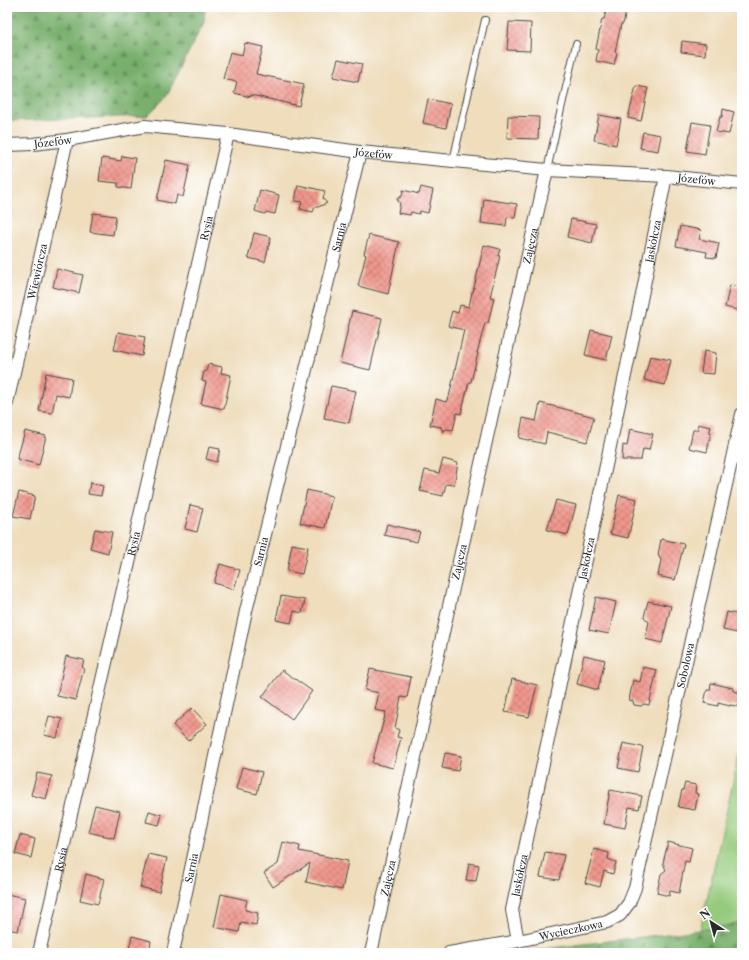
<svg xmlns="http://www.w3.org/2000/svg" width="749" height="960" font-family="'Libre Caslon Text',serif">
<style>
.forest{fill:url(#forest-firs);stroke:#526d4c}
.green{fill:#95cb7c;stroke:#607b54}
.building{fill:url(#building-cross-hatch)}
.lines{fill:none;stroke-linecap:round;stroke-linejoin:round}
.service-casing{stroke:#484641;stroke-width:8}
.minor-casing{stroke:#484641;stroke-width:14}
.service{stroke:#fff;stroke-width:6}
.minor{stroke:#fff;stroke-width:12}
.labels{text-anchor:middle;dominant-baseline:central;stroke-width:4;stroke-linejoin:round;paint-order:stroke}
.street-label{font-size:10px;fill:#2b2b2b;stroke:#fff}
</style>
<defs>
<pattern id="forest-firs" width="22" height="20" patternUnits="userSpaceOnUse"><rect width="22" height="20" fill="#78af6c"/><path d="M5 1l3.5 6h-7zM16 11l3.5 6h-7z" fill="#638f59"/></pattern>
<pattern id="building-cross-hatch" width="8" height="8" patternUnits="userSpaceOnUse"><rect width="8" height="8" fill="#f0978d"/><path d="M0 0l8 8M0 8l8-8" fill="none" stroke="#c37b73"/></pattern>
</defs>
<rect width="100%" height="100%" fill="#fff"/>
<filter id="ink" filterUnits="userSpaceOnUse"><feTurbulence type="fractalNoise" baseFrequency=".025" numOctaves="2"/><feDisplacementMap in="SourceGraphic" scale="8" xChannelSelector="R" yChannelSelector="G"/><feConvolveMatrix kernelMatrix="1 2 1 2 8 2 1 2 1" color-interpolation-filters="sRGB"/></filter>
<filter id="wash" filterUnits="userSpaceOnUse"><feTurbulence type="fractalNoise" baseFrequency=".012" numOctaves="4" result="noise"/><feDisplacementMap in="SourceGraphic" scale="16" xChannelSelector="R" yChannelSelector="G"/><feGaussianBlur stdDeviation="0.9" result="paint"/><feColorMatrix in="noise" values="0 0 0 0 0 0 0 0 0 0 0 0 0 0 0 0 0 1.4 0 .05"/><feComposite in="paint" operator="in"/></filter>
<g filter="url(#wash)">
<rect width="100%" height="100%" fill="#efddbc"/>
<g class="forest">
<polygon points="7,7 205,7 204,22 166,97 147,116 7,121"/>
<polygon points="742,923 742,953 509,953 700,930"/>
</g>
<polygon class="green" points="742,741 742,923 700,930 703,917"/>
<g id="blocks">
<g class="building">
<polygon points="607,8 626,12 623,24 621,24 615,52 617,53 614,65 596,61 598,50 596,49 602,19 604,19"/>
<polygon points="509,22 531,23 530,51 507,50"/>
<polygon points="682,41 706,44 705,55 681,52"/>
<polygon points="245,43 263,47 256,74 304,84 299,106 251,95 251,97 234,93 237,82 223,79 230,52 242,55"/>
<polygon points="338,59 362,64 358,82 333,77"/>
<polygon points="636,86 648,88 641,121 628,118"/>
<polygon points="428,99 451,104 446,128 423,123"/>
<polygon points="723,109 734,112 729,134 716,132 720,117 722,117"/>
<polygon points="599,115 621,119 616,145 594,140"/>
<polygon points="508,116 539,117 538,139 507,138"/>
<polygon points="692,122 710,125 705,154 687,151"/>
<polygon points="643,132 661,135 658,151 640,148"/>
<polygon points="122,156 135,158 131,189 118,187 118,183 99,181 102,158 121,161"/>
<polygon points="166,160 190,165 183,197 177,195 175,204 157,200"/>
<polygon points="298,185 325,191 323,199 327,203 318,207 315,207 313,212 300,209 302,202 295,201"/>
<polygon points="421,187 433,190 428,213 420,211 419,214 411,212 410,215 398,213 400,204 397,199 402,196 403,190 419,194"/>
<polygon points="260,190 279,195 275,214 266,212 265,214 255,211"/>
<polygon points="484,199 517,204 515,218 507,217 506,226 481,223"/>
<polygon points="93,213 116,216 113,235 90,232"/>
<polygon points="571,219 596,224 592,243 567,237"/>
<polygon points="680,226 701,230 699,239 719,243 716,258 706,257 707,252 676,246"/>
<polygon points="254,233 271,237 265,262 248,258"/>
<polygon points="369,235 399,242 388,294 358,286 366,255 364,254"/>
<polygon points="484,245 500,249 498,256 500,256 490,297 494,298 488,323 485,323 477,353 478,353 471,382 469,382 461,414 457,413 453,430 446,429 443,432 441,427 430,425 436,399 446,402 448,397 449,397 464,330 448,326 452,311 458,313 460,305 469,307 472,292 473,292"/>
<polygon points="57,269 83,275 79,293 53,287"/>
<polygon points="730,285 742,288 742,311 725,307"/>
<polygon points="352,311 382,318 370,370 340,363"/>
<polygon points="591,330 612,335 606,360 585,355"/>
<polygon points="118,332 145,337 142,356 114,350"/>
<polygon points="704,351 716,353 714,374 701,373"/>
<polygon points="650,356 671,360 665,385 644,380"/>
<polygon points="208,364 222,367 221,373 231,375 224,409 201,404 206,382 202,381 204,371 206,372"/>
<polygon points="46,373 72,378 69,397 56,394 52,413 39,411"/>
<polygon points="331,386 356,391 349,423 324,418"/>
<polygon points="540,403 561,408 594,417 587,442 547,432 545,444 519,438 523,418 536,421"/>
<polygon points="698,424 711,427 709,433 711,433 707,452 689,448 693,430 697,430"/>
<polygon points="630,429 653,434 649,450 643,449 641,460 622,460 623,445 627,446"/>
<polygon points="25,431 46,436 39,465 17,459"/>
<polygon points="209,447 220,449 217,462 206,459"/>
<polygon points="443,459 458,463 454,485 446,484 443,496 420,491 425,470 439,473"/>
<polygon points="90,483 103,486 101,496 88,494"/>
<polygon points="307,490 332,496 325,528 300,523"/>
<polygon points="19,492 35,496 30,519 13,516"/>
<polygon points="619,495 637,499 628,538 610,534"/>
<polygon points="556,500 576,505 568,535 547,530"/>
<polygon points="190,505 203,508 197,532 185,529"/>
<polygon points="387,524 420,532 417,542 384,535"/>
<polygon points="95,529 112,532 108,553 90,548"/>
<polygon points="661,539 684,544 675,580 658,576 661,560 658,555"/>
<polygon points="292,544 308,547 302,574 287,571"/>
<polygon points="220,564 240,570 234,589 214,583"/>
<polygon points="281,596 305,600 302,613 294,611 291,623 276,620"/>
<polygon points="596,597 616,602 609,634 589,630"/>
<polygon points="648,601 671,606 662,643 645,639 649,622 644,617"/>
<polygon points="727,612 742,615 742,634 723,630"/>
<polygon points="584,655 605,660 598,690 577,684"/>
<polygon points="66,656 84,660 82,668 84,668 76,700 57,696"/>
<polygon points="643,667 657,670 649,705 644,704 641,706 634,705 633,701 629,700 633,680 640,682"/>
<polygon points="370,669 411,677 407,698 401,697 395,728 399,730 397,737 401,738 393,768 372,763 386,712 375,710 379,693 365,690"/>
<polygon points="282,670 312,691 292,719 262,697"/>
<polygon points="512,679 537,685 529,717 505,712"/>
<polygon points="711,683 733,688 733,691 742,693 742,707 730,705 730,706 718,703 718,706 704,703 707,690 710,690"/>
<polygon points="192,708 207,724 188,741 173,725"/>
<polygon points="49,716 62,719 57,738 44,735"/>
<polygon points="623,743 643,747 638,772 618,768"/>
<polygon points="445,753 461,756 458,771 442,768"/>
<polygon points="242,767 262,772 257,794 236,789"/>
<polygon points="37,773 52,776 46,799 31,795"/>
<polygon points="685,783 696,785 695,793 698,794 695,810 678,807 682,790 683,790"/>
<polygon points="610,790 642,796 639,809 629,807 625,828 604,824"/>
<polygon points="95,805 120,811 114,838 88,832"/>
<polygon points="149,811 162,815 159,825 146,822"/>
<polygon points="20,835 35,839 31,858 15,854"/>
<polygon points="283,842 300,846 299,851 348,861 342,890 306,882 310,863 273,887 264,873 278,864"/>
<polygon points="668,842 692,848 689,862 685,861 679,893 670,891 669,896 657,893 661,874 666,870 663,863"/>
<polygon points="594,849 609,853 608,859 616,862 613,874 604,871 600,887 585,883"/>
<polygon points="545,852 564,855 559,880 540,877"/>
<polygon points="148,854 167,858 159,892 140,887"/>
<polygon points="469,863 479,865 476,881 466,880"/>
<polygon points="86,874 104,879 98,904 80,900"/>
<polygon points="7,894 25,898 18,931 7,929"/>
<polygon points="221,894 247,900 245,910 258,913 256,925 241,922 239,932 214,927"/>
<polygon points="132,936 151,941 149,953 128,953"/>
</g>
</g>
</g>
<g filter="url(#ink)">
<use href="#blocks" fill-opacity="0" stroke="#484641" stroke-width="1"/>
<g class="lines">
<g class="service-casing">
<g id="service">
<polyline points="453,161 485,20"/>
<polyline points="547,170 576,44"/>
</g>
</g>
<g class="minor-casing">
<g id="minor">
<path id="s1" d="M 7,145 L 33,144 L 67,140 L 145,126 L 228,134 L 360,152 L 547,170 L 666,176 L 742,184"/>
<path id="s2" d="M 7,403 L 67,140"/>
<path id="s3" d="M 518,941 L 512,910 L 642,295 L 666,176"/>
<path id="s4" d="M 39,953 L 228,134"/>
<path id="s5" d="M 173,953 L 246,611 L 360,152"/>
<path id="s6" d="M 371,953 L 547,170"/>
<path id="s7" d="M 449,953 L 518,941 L 607,922 L 620,915 L 629,903 L 635,888 L 742,414"/>
</g>
</g>
<use href="#service" class="service"/>
<use href="#minor" class="minor"/>
</g>
</g>
<g class="labels">
<g class="street-label">
<text stroke="none"><textPath href="#s1" startOffset="46">Józefów</textPath></text>
<text stroke="none"><textPath href="#s1" startOffset="370">Józefów</textPath></text>
<text stroke="none"><textPath href="#s1" startOffset="694">Józefów</textPath></text>
<text stroke="none"><textPath href="#s4" startOffset="744">Rysia</textPath></text>
<text stroke="none"><textPath href="#s5" startOffset="735">Sarnia</textPath></text>
<text stroke="none"><textPath href="#s3" startOffset="715">Jaskółcza</textPath></text>
<text stroke="none"><textPath href="#s6" startOffset="725">Zajęcza</textPath></text>
<text stroke="none"><textPath href="#s2" startOffset="135">Wiewiórcza</textPath></text>
<text stroke="none"><textPath href="#s4" startOffset="420">Rysia</textPath></text>
<text stroke="none"><textPath href="#s5" startOffset="411">Sarnia</textPath></text>
<text stroke="none"><textPath href="#s3" startOffset="391">Jaskółcza</textPath></text>
<text stroke="none"><textPath href="#s6" startOffset="401">Zajęcza</textPath></text>
<text stroke="none"><textPath href="#s7" startOffset="435">Sobolowa</textPath></text>
<text stroke="none"><textPath href="#s4" startOffset="96">Rysia</textPath></text>
<text stroke="none"><textPath href="#s5" startOffset="87">Sarnia</textPath></text>
<text stroke="none"><textPath href="#s3" startOffset="67">Jaskółcza</textPath></text>
<text stroke="none"><textPath href="#s6" startOffset="77">Zajęcza</textPath></text>
<text stroke="none"><textPath href="#s7" startOffset="124">Wycieczkowa</textPath></text>
</g>
</g>
<rect width="749" height="960" fill="none" stroke="#fff" stroke-width="24"/>
<g transform="translate(711 922) rotate(324)" stroke="#ffffff" stroke-width="3" paint-order="stroke">
<path d="M0-3L7 15L0 10L-7 15Z" fill="#2b2b2b"/>
<text y="-6" font-size="11" font-weight="bold" text-anchor="middle" fill="#2b2b2b">N</text>
</g>
</svg>
